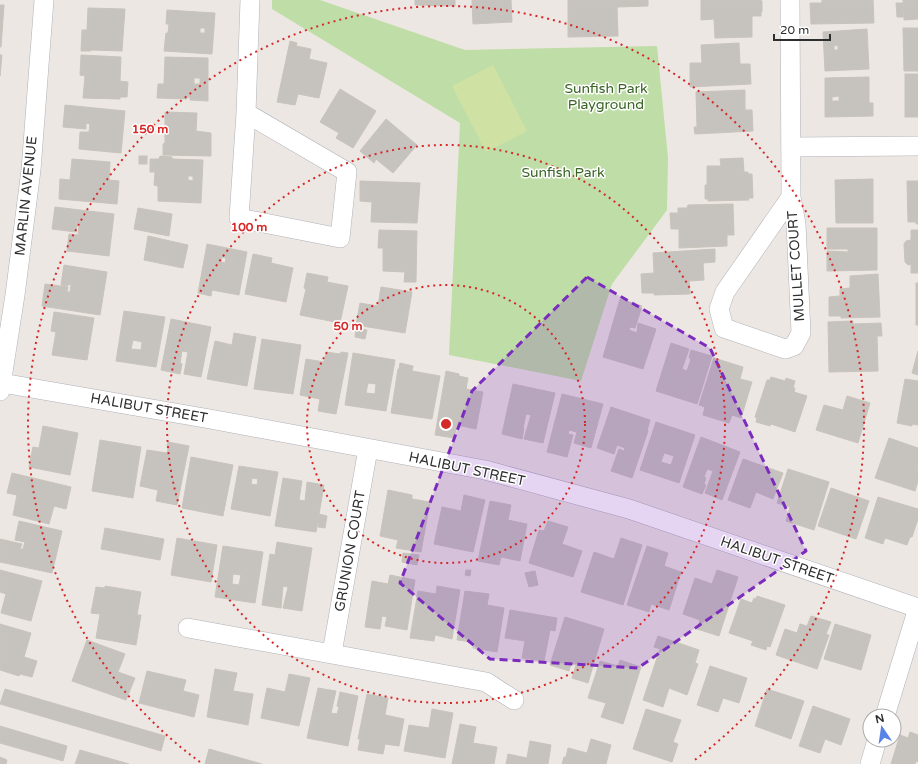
<svg xmlns="http://www.w3.org/2000/svg" width="918" height="764" font-family="'Varela Round',sans-serif">
<style>
.green{fill:#bfdda6}
.pitch{fill:#cfe2a3}
.building{fill:#c6c2bd;stroke:#c9c3bc;fill-rule:evenodd}
.lines{fill:none;stroke-linecap:round;stroke-linejoin:round}
.street-casing{stroke:#afb1b8;stroke-width:20}
.street{stroke:#fff;stroke-width:19}
.marked{fill:#7b2cbf;fill-opacity:0.2;stroke:#7b2cbf;stroke-width:3;stroke-dasharray:8 5;stroke-linejoin:round}
.ring{fill:none;stroke:#d62828;stroke-width:2;stroke-dasharray:2 4}
.labels{text-anchor:middle;dominant-baseline:central;stroke-width:3;stroke-linejoin:round;paint-order:stroke}
.park-label{font-size:14px;fill:#396425;stroke:#fff}
.street-label{font-size:14px;fill:#2e2e2e;stroke:#fff}
.centre{fill:#d62828;stroke:#fff;stroke-width:2}
.ring-label{font-size:12px;text-anchor:middle;font-weight:bold;fill:#d62828;stroke:#fff;stroke-width:3;stroke-linejoin:round;paint-order:stroke}
</style>
<rect width="100%" height="100%" fill="#ede7e3"/>
<polygon class="green" points="272,0 320,0 465,50 657,46 668,158 667,210 612,284 581,381 449,355 460,123 272,9"/>
<polygon class="pitch" points="493,65 527,131 486,152 452,86"/>
<g class="building">
<polygon points="415,0 455,0 455,6 415,5"/>
<polygon points="472,0 511,0 512,22 473,24"/>
<polygon points="568,0 648,0 648,6 617,7 618,36 568,37"/>
<polygon points="701,0 761,0 761,1 762,1 762,12 761,12 761,16 752,16 752,37 715,38 714,19 701,20"/>
<polygon points="822,0 873,0 874,23 811,24 810,3 822,3"/>
<polygon points="903,0 918,0 918,19 904,20"/>
<polygon points="896,3 903,3 903,17 897,17"/>
<polygon points="0,5 4,5 1,47 0,47"/>
<polygon points="88,8 125,9 122,51 91,50 91,51 81,51 82,30 87,30"/>
<path d="M 167,10 L 215,13 L 212,54 L 164,51 L 166,33 L 168,33 L 169,24 L 166,24 ZM 200,28 L 205,28 L 205,33 L 200,33 Z"/>
<polygon points="903,28 918,28 918,71 904,71"/>
<path d="M 867,29 L 869,69 L 825,71 L 823,32 ZM 838,45 L 838,50 L 834,50 L 834,46 Z"/>
<polygon points="290,41 297,43 296,46 311,49 309,59 327,63 319,98 298,94 295,105 277,102"/>
<polygon points="739,43 740,64 750,64 751,84 690,87 690,63 702,63 701,45"/>
<polygon points="0,55 2,55 0,76"/>
<polygon points="81,55 121,57 120,81 128,82 127,97 120,97 120,99 83,98 85,76 80,75"/>
<path d="M 165,57 L 208,58 L 208,101 L 190,100 L 190,97 L 187,97 L 187,99 L 157,98 L 158,84 L 164,84 ZM 194,78 L 200,78 L 200,84 L 194,84 Z"/>
<rect x="905" y="74" width="13" height="43"/>
<path d="M 869,77 L 869,103 L 873,103 L 873,116 L 825,117 L 825,78 ZM 839,96 L 839,101 L 832,101 L 832,97 Z"/>
<polygon points="340,89 376,111 353,148 336,138 339,133 320,122"/>
<polygon points="745,90 745,110 752,110 753,131 695,134 694,127 697,127 696,92"/>
<polygon points="65,105 125,111 121,153 79,149 80,132 89,132 90,124 86,123 86,129 63,127"/>
<polygon points="165,112 197,113 196,131 211,133 211,156 163,155 163,144 165,143"/>
<polygon points="386,119 417,145 393,173 376,159 374,163 360,151"/>
<rect x="139" y="156" width="8" height="8"/>
<path d="M 160,156 L 172,157 L 172,159 L 203,160 L 201,203 L 158,201 L 158,186 L 154,185 L 155,172 L 150,172 L 150,159 L 159,159 ZM 188,176 L 193,176 L 193,181 L 188,180 Z"/>
<polygon points="743,158 744,172 748,172 748,174 752,174 753,198 748,198 749,200 708,201 708,199 705,199 705,185 707,185 707,166 721,166 720,159"/>
<polygon points="72,159 110,162 109,180 119,181 117,204 59,199 60,179 70,180"/>
<polygon points="873,179 873,223 836,223 835,180"/>
<polygon points="360,181 420,183 417,223 371,222 372,202 360,201"/>
<polygon points="907,181 918,181 918,224 916,224 916,222 908,222"/>
<polygon points="733,204 734,235 727,235 727,246 679,248 679,229 671,229 670,213 678,213 678,208 687,208 688,205"/>
<polygon points="55,207 114,214 109,256 67,251 69,234 78,235 79,225 77,225 76,232 52,229"/>
<polygon points="138,208 172,214 169,236 134,229"/>
<polygon points="827,228 877,228 877,270 827,271 827,251 848,252 848,249 827,249"/>
<polygon points="379,230 417,231 416,282 404,282 405,272 383,271 383,248 378,248"/>
<polygon points="911,230 918,230 918,273 911,273 911,264 908,265 905,262 904,244 906,241 911,240"/>
<polygon points="148,236 188,245 183,268 144,260"/>
<path d="M 207,244 L 247,252 L 239,295 L 212,290 L 211,296 L 198,293 ZM 222,257 L 226,258 L 225,263 L 221,262 Z"/>
<polygon points="715,249 715,262 703,263 704,280 689,281 690,294 654,295 654,293 642,293 641,274 654,273 653,253"/>
<polygon points="253,254 272,258 271,263 293,268 286,302 245,294"/>
<polygon points="64,265 107,272 100,315 42,306 45,284 68,287 67,292 70,292 71,285 68,284 68,286 61,285"/>
<polygon points="307,273 328,277 327,282 348,286 340,323 300,315 306,289 304,288"/>
<polygon points="878,274 880,317 841,318 841,316 829,316 829,297 840,296 840,289 850,288 850,276"/>
<rect x="916" y="283" width="2" height="42"/>
<polygon points="381,287 412,292 405,333 356,325 360,303 378,306"/>
<polygon points="620,299 642,306 635,328 630,327 629,330 637,333 638,323 656,329 643,369 603,357"/>
<path d="M 124,311 L 165,317 L 156,367 L 116,361 ZM 133,340 L 142,342 L 141,350 L 131,349 Z"/>
<polygon points="54,312 94,318 87,360 52,355 56,332 51,331"/>
<polygon points="171,319 211,327 201,377 184,374 188,352 182,351 180,363 182,364 180,374 161,370"/>
<polygon points="853,321 853,324 881,323 882,336 877,336 878,371 829,372 828,322"/>
<polygon points="356,328 367,330 365,339 355,337"/>
<polygon points="234,333 256,337 247,386 207,379 215,341 232,345"/>
<polygon points="262,339 301,345 293,394 254,389"/>
<polygon points="671,343 689,349 682,369 687,371 691,359 689,358 691,350 712,356 697,404 656,391"/>
<polygon points="918,351 918,375 912,373"/>
<polygon points="326,352 340,354 341,352 348,353 336,414 318,411 320,399 300,395 306,359 324,362"/>
<path d="M 353,353 L 395,360 L 386,411 L 345,405 ZM 368,383 L 376,384 L 375,394 L 366,393 Z"/>
<polygon points="714,358 743,367 740,379 752,382 741,418 732,415 729,423 703,415 705,407 699,405"/>
<polygon points="400,363 413,366 412,371 440,376 432,419 391,413 398,369 399,369"/>
<polygon points="446,371 459,374 459,376 468,378 466,389 483,392 476,429 457,425 454,438 435,435"/>
<polygon points="771,377 785,381 786,378 795,381 793,388 795,388 794,392 807,396 795,432 771,424 770,426 756,422 757,418 755,417 767,380 770,380"/>
<polygon points="905,379 918,381 918,425 912,424 912,426 897,423"/>
<polygon points="513,384 555,393 543,443 524,439 531,415 526,414 523,428 524,428 522,439 502,434"/>
<polygon points="562,394 603,404 591,448 574,443 577,432 569,430 568,434 573,435 567,457 547,452"/>
<polygon points="847,396 870,403 858,443 816,430 824,405 843,410"/>
<polygon points="611,407 650,420 647,431 648,431 632,478 611,471 619,449 624,451 625,448 617,445 614,454 597,448"/>
<path d="M 656,422 L 695,435 L 679,483 L 640,470 ZM 664,453 L 674,456 L 671,465 L 661,462 Z"/>
<polygon points="43,426 78,433 70,475 29,467 33,447 39,448"/>
<polygon points="701,437 740,452 722,500 705,493 713,471 707,469 704,477 706,478 704,484 706,485 702,494 683,487"/>
<polygon points="889,438 918,448 918,467 917,471 918,471 918,481 915,491 875,478"/>
<polygon points="100,440 141,447 133,498 92,491"/>
<polygon points="168,442 189,446 177,505 156,501 158,490 140,486 147,450 167,453 169,446 167,446"/>
<polygon points="191,457 233,465 223,516 182,508"/>
<polygon points="743,459 783,473 773,499 756,492 750,508 728,500"/>
<path d="M 239,466 L 278,472 L 270,516 L 231,509 ZM 252,478 L 258,479 L 257,485 L 251,484 Z"/>
<polygon points="788,469 829,482 814,530 786,521 790,507 777,503"/>
<polygon points="12,473 71,487 66,509 54,506 49,524 13,515 17,495 7,493"/>
<polygon points="283,478 302,481 299,500 305,501 307,482 324,485 316,532 275,526"/>
<polygon points="831,488 869,501 856,539 818,526"/>
<polygon points="388,490 412,495 412,499 430,502 421,552 396,548 398,540 380,536"/>
<polygon points="464,495 485,500 473,552 434,544 442,507 461,511"/>
<polygon points="878,497 918,509 918,519 912,537 910,537 907,545 885,538 883,544 865,538"/>
<polygon points="490,501 511,505 508,520 527,524 520,561 501,557 499,565 478,561"/>
<polygon points="319,514 327,516 325,528 318,527"/>
<polygon points="19,521 62,531 52,573 0,562 0,539 22,544 20,549 23,549 25,542 15,540"/>
<polygon points="548,521 568,527 562,544 582,551 573,577 529,563 539,530 544,531"/>
<polygon points="105,528 164,539 160,560 101,549"/>
<polygon points="177,538 217,545 211,582 171,575"/>
<polygon points="621,538 642,545 623,605 581,592 594,552 614,559"/>
<polygon points="277,542 312,548 302,611 283,608 288,587 283,586 281,608 262,605 270,554 275,555"/>
<path d="M 223,546 L 263,552 L 255,603 L 215,597 ZM 233,574 L 241,575 L 239,585 L 232,584 Z"/>
<polygon points="647,546 668,553 664,566 681,572 669,610 651,604 649,612 627,605"/>
<polygon points="403,553 419,555 417,565 402,562"/>
<polygon points="0,570 42,581 31,621 1,613 6,594 0,592"/>
<polygon points="466,570 471,570 470,576 465,575"/>
<polygon points="717,570 738,577 719,636 697,629 700,620 683,614 695,578 712,584"/>
<polygon points="535,571 538,585 529,587 525,573"/>
<polygon points="390,575 415,580 407,630 385,626 387,617 382,616 380,629 365,627 372,581 388,584"/>
<polygon points="105,586 141,592 137,615 141,615 136,645 96,638 100,614 91,613 96,587 105,588"/>
<polygon points="437,586 460,590 452,639 435,635 434,641 410,638 418,591 436,594"/>
<polygon points="465,591 489,594 487,605 504,608 497,652 473,648 474,642 457,640"/>
<polygon points="757,596 785,605 770,647 767,646 766,650 751,645 753,641 729,633 741,599 752,603 754,598 756,599"/>
<polygon points="510,610 557,618 555,631 550,630 544,661 522,658 525,641 505,638"/>
<polygon points="811,616 831,622 826,634 829,635 817,669 776,655 785,629 797,633 800,624 807,626"/>
<polygon points="565,617 604,629 588,683 572,678 576,665 571,664 569,671 550,665"/>
<polygon points="0,624 31,633 24,657 37,661 32,677 20,674 19,676 0,670"/>
<polygon points="835,624 871,635 861,670 824,659"/>
<polygon points="658,636 699,650 695,663 698,664 687,695 669,688 663,707 643,700 660,649 654,647"/>
<polygon points="87,640 125,654 118,672 135,678 126,700 72,681"/>
<polygon points="620,660 641,667 623,724 601,717 606,703 588,698 600,661 618,666"/>
<polygon points="710,666 747,678 739,703 723,698 718,712 697,705"/>
<polygon points="215,669 237,673 233,691 253,694 248,725 207,717"/>
<polygon points="147,671 186,680 183,691 199,695 194,717 139,703"/>
<polygon points="289,674 310,678 299,726 261,718 267,688 285,692"/>
<polygon points="318,688 336,691 331,713 337,714 339,707 337,706 340,692 358,696 348,746 307,738"/>
<polygon points="5,689 165,736 161,751 0,704"/>
<polygon points="767,689 804,701 791,739 755,726"/>
<polygon points="367,694 388,698 385,715 404,719 399,746 385,744 383,754 358,750 360,739 358,739"/>
<polygon points="813,706 850,719 841,745 825,739 820,753 799,746"/>
<polygon points="432,709 453,713 445,758 404,751 409,725 429,728"/>
<polygon points="646,709 681,720 673,742 678,744 672,762 633,749"/>
<polygon points="460,724 476,727 473,743 497,747 494,764 452,764"/>
<polygon points="0,726 67,746 63,761 0,743"/>
<polygon points="910,732 918,735 918,762 916,761 915,764 891,764 900,735 908,738"/>
<polygon points="591,739 611,745 606,764 562,764 564,757 566,757 568,748 587,753"/>
<polygon points="530,741 551,745 548,764 506,764 508,754 527,758"/>
<polygon points="209,749 262,764 205,764"/>
<polygon points="80,750 129,764 75,764"/>
<polygon points="0,757 7,760 6,764 0,764"/>
</g>
<g class="lines">
<g class="street-casing">
<g id="street">
<polyline points="790,0 791,197 796,224 801,333 794,346 785,349 724,328 719,309 725,292 791,197"/>
<polyline points="246,113 347,172 340,238 239,218 246,113 250,0"/>
<polyline points="791,147 918,146"/>
<polyline points="2,383 210,419 485,470 629,509 918,608"/>
<polyline points="0,391 15,295 31,170 44,0"/>
<polyline points="188,628 486,682 514,700"/>
<polyline points="332,653 368,449"/>
<polyline points="885,716 918,608"/>
<polyline points="870,764 877,740"/>
</g>
</g>
<use href="#street" class="street"/>
</g>
<path class="marked" d="M 587,277 L 710,348 L 806,551 L 638,668 L 490,659 L 400,583 L 472,391 Z"/>
<g class="ring">
<circle cx="446" cy="424" r="139"/>
<circle cx="446" cy="424" r="279"/>
<path d="M200 762A418 418 0 1 1 692 762"/>
</g>
<g class="labels">
<g class="park-label">
<text x="606" y="88">Sunfish Park<tspan x="606" dy="16">Playground</tspan></text>
<text x="563" y="172">Sunfish Park</text>
</g>
<g class="street-label">
<text transform="translate(26 196) rotate(-84)">MARLIN AVENUE</text>
<text transform="translate(796 266) rotate(-94)">MULLET COURT</text>
<text transform="translate(149 408) rotate(10)">HALIBUT STREET</text>
<text transform="translate(467 469) rotate(12)">HALIBUT STREET</text>
<text transform="translate(350 551) rotate(-80)">GRUNION COURT</text>
<text transform="translate(777 560) rotate(19)">HALIBUT STREET</text>
</g>
</g>
<circle cx="446" cy="424" r="6" class="centre"/>
<g class="ring-label">
<text x="150" y="133">150 m</text>
<text x="249" y="231">100 m</text>
<text x="348" y="330">50 m</text>
</g>
<g transform="translate(882 728) rotate(347)"><circle r="19" fill="#ffffff" stroke="#ababab"/>
<path d="M0-3L7 15L0 10L-7 15Z" fill="#5882e5"/>
<text y="-6" font-size="11" font-weight="bold" text-anchor="middle" fill="#2e2e2e">N</text>
</g>
<path d="M774 34v6h56v-6" fill="none" stroke="#2e2e2e" stroke-width="2"/>
<text x="780" y="34" font-size="12" fill="#2e2e2e" stroke="#ffffff" stroke-width="3" paint-order="stroke">20 m</text>
</svg>
